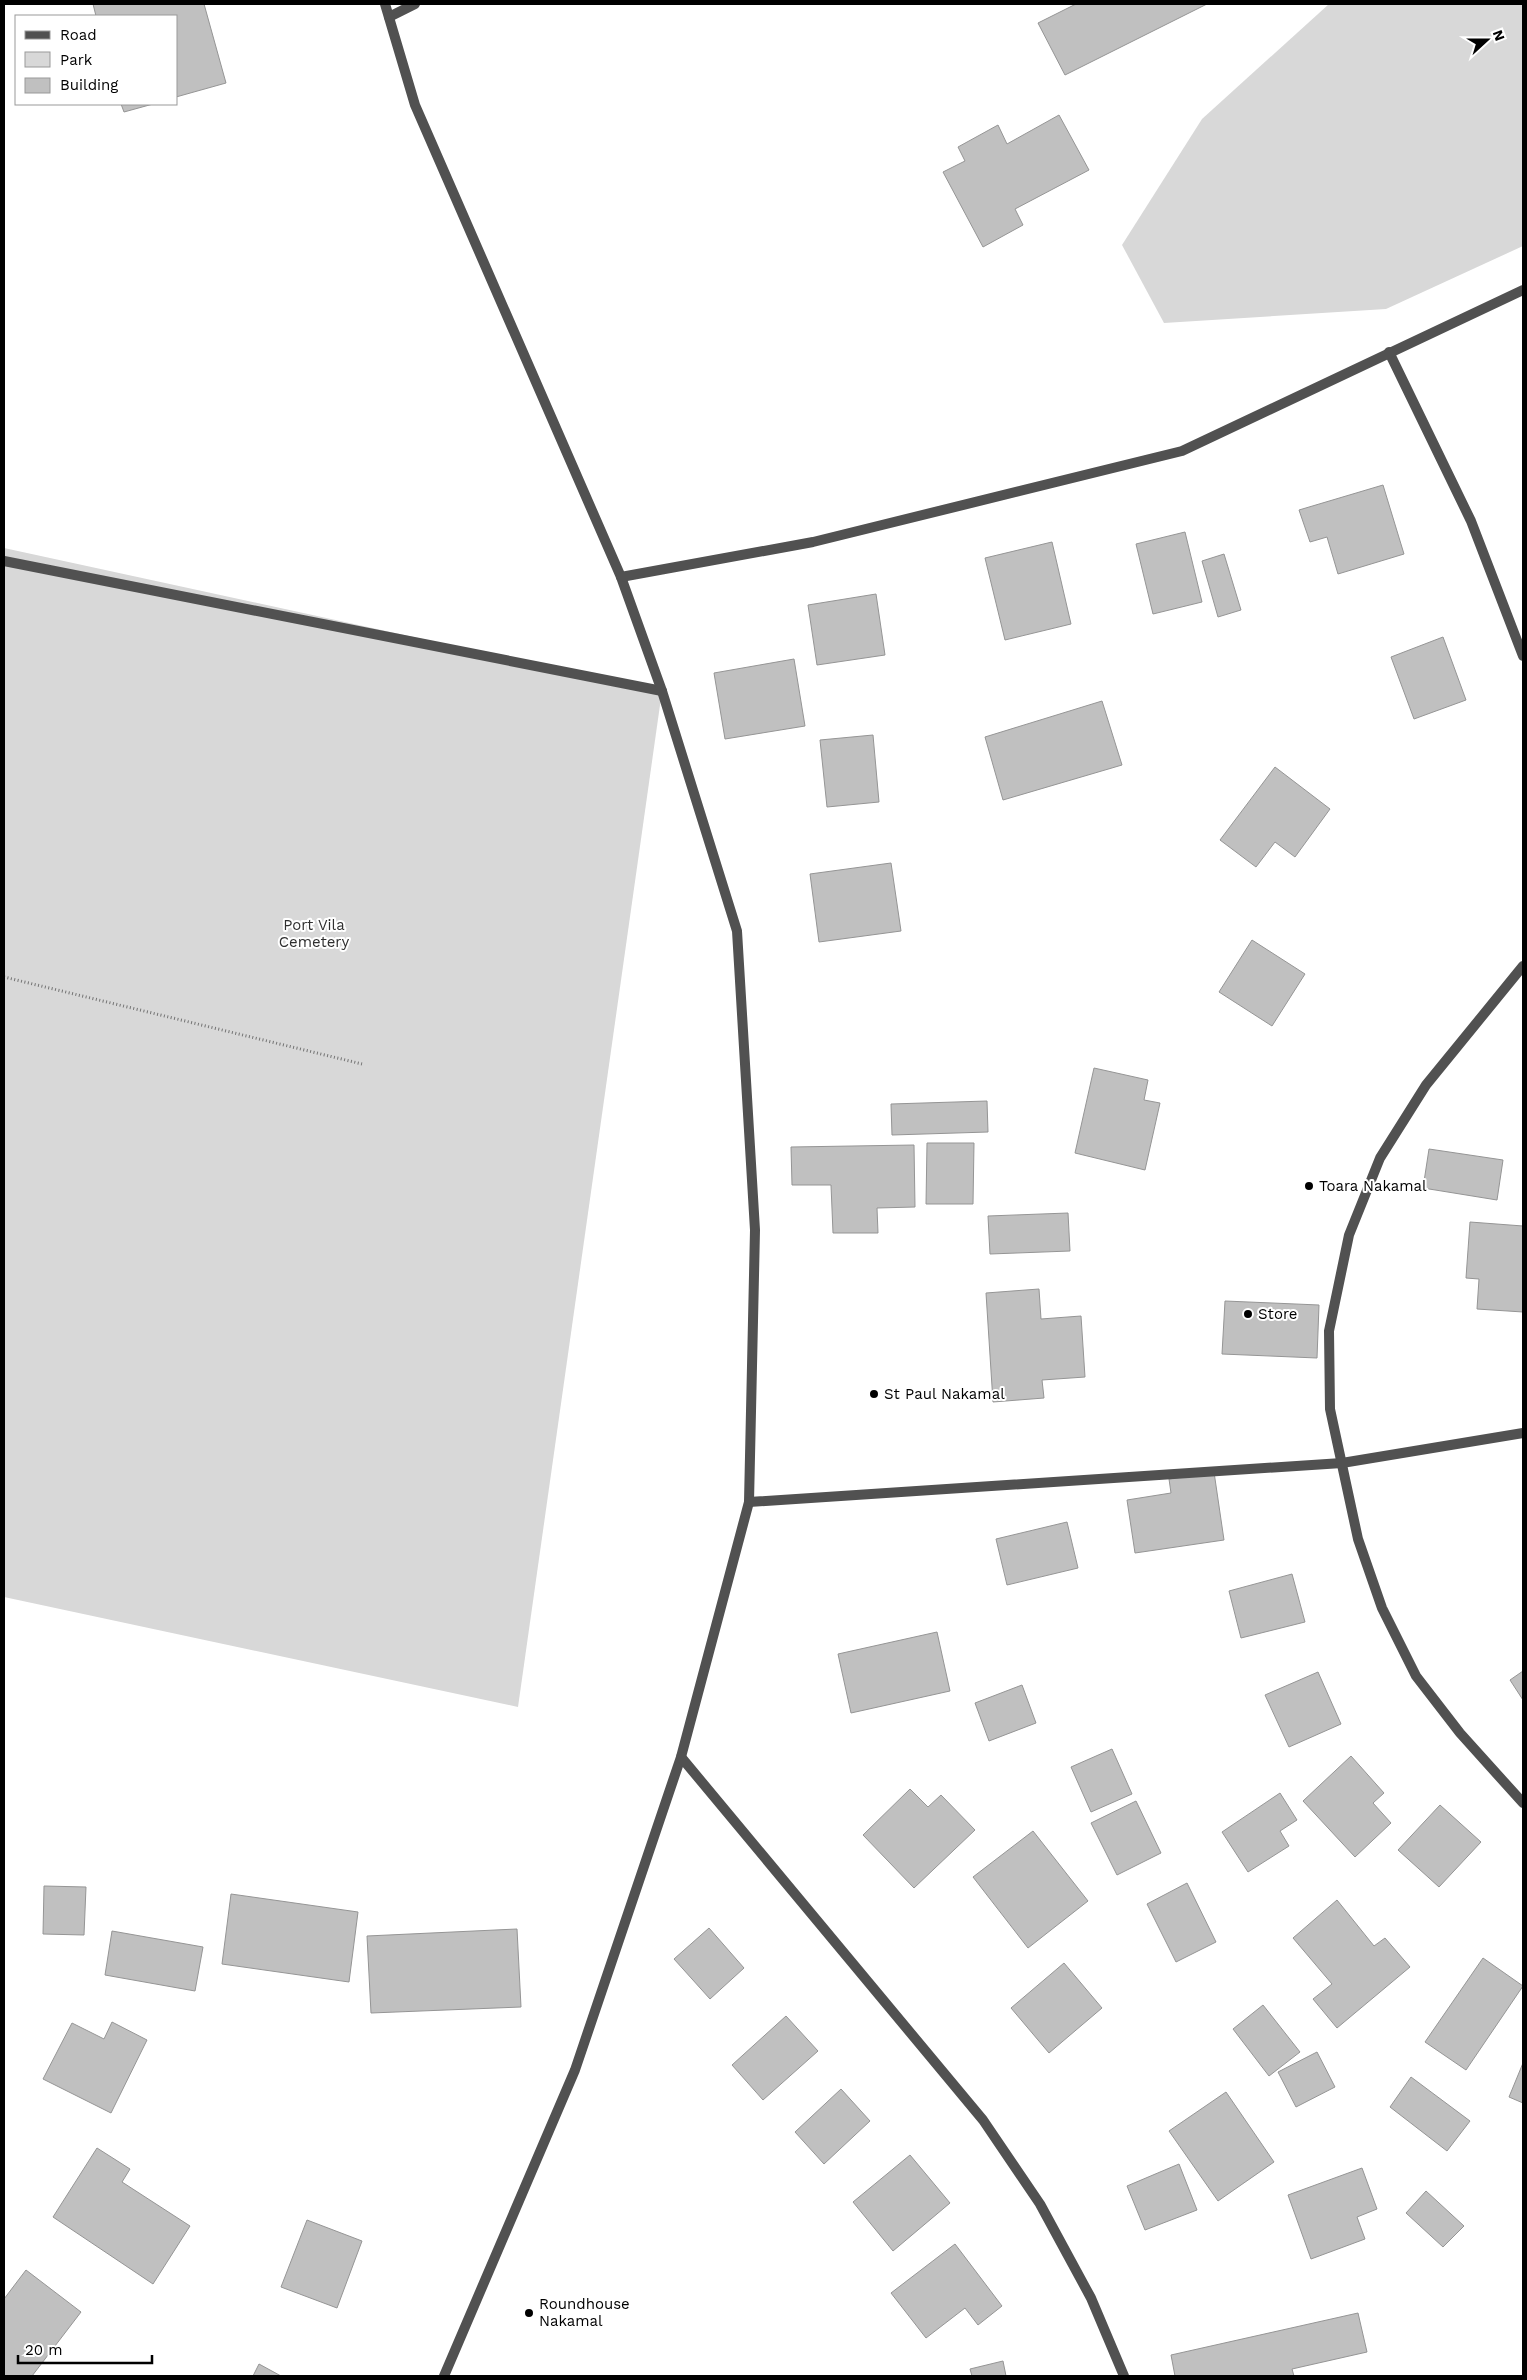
<svg xmlns="http://www.w3.org/2000/svg" width="1527" height="2380" font-family="'Work Sans',sans-serif">
<style>
.green{fill:#d8d8d8}
.building{fill:#c0c0c0;stroke:#959595}
.lines{fill:none;stroke-linecap:round;stroke-linejoin:round}
.path{stroke:#737373;stroke-width:3;stroke-dasharray:1 2.5;stroke-linecap:butt}
.lane{stroke:#515151;stroke-width:10}
.street{stroke:#515151;stroke-width:10}
.poi-dot{fill:#000;stroke:#fff;stroke-width:2}
.labels{text-anchor:middle;dominant-baseline:central;stroke-width:4;stroke-linejoin:round;paint-order:stroke}
.park-label{font-size:15px;fill:#2f2f2f;stroke:#fff}
.poi-label{font-size:15px;fill:#000;stroke:#fff;text-anchor:start}
</style>
<rect width="100%" height="100%" fill="#fff"/>
<g class="green">
<polygon points="1329,4 1523,4 1523,246 1386,309 1164,323 1122,245 1202,119"/>
<polygon points="4,548 662,691 518,1707 4,1597"/>
</g>
<g class="building">
<polygon points="93,4 204,4 226,83 176,97 176,16 96,16"/>
<polygon points="1076,4 1207,4 1065,75 1038,23"/>
<polygon points="121,104 153,104 124,112"/>
<polygon points="1059,115 1089,170 1015,209 1023,225 983,247 943,172 965,161 958,147 998,125 1007,144"/>
<polygon points="1383,485 1404,554 1338,574 1327,537 1310,542 1299,510"/>
<polygon points="1185,532 1202,602 1153,614 1136,544"/>
<polygon points="1052,542 1071,624 1005,640 985,558"/>
<polygon points="1224,554 1241,610 1218,617 1202,561"/>
<polygon points="876,594 885,655 817,665 808,605"/>
<polygon points="1443,637 1466,700 1414,719 1391,657"/>
<polygon points="794,659 805,726 725,739 714,673"/>
<polygon points="1102,701 1122,765 1003,800 985,737"/>
<polygon points="873,735 879,802 827,807 820,740"/>
<polygon points="1275,767 1330,809 1295,857 1275,842 1256,867 1220,840"/>
<polygon points="891,863 901,931 819,942 810,874"/>
<polygon points="1252,940 1305,974 1272,1026 1219,992"/>
<polygon points="1094,1068 1148,1080 1144,1100 1160,1103 1145,1170 1075,1153"/>
<polygon points="987,1101 988,1132 892,1135 891,1104"/>
<polygon points="927,1143 974,1143 973,1204 926,1204"/>
<polygon points="914,1145 915,1207 877,1208 878,1233 833,1233 831,1185 792,1185 791,1147"/>
<polygon points="1429,1149 1503,1160 1497,1200 1423,1188"/>
<polygon points="1068,1213 1070,1251 990,1254 988,1216"/>
<polygon points="1470,1222 1523,1226 1523,1312 1477,1309 1479,1279 1466,1278"/>
<polygon points="1039,1289 1041,1319 1081,1316 1085,1377 1042,1380 1044,1398 993,1402 986,1293"/>
<polygon points="1225,1301 1319,1305 1317,1358 1222,1354"/>
<polygon points="1214,1472 1224,1540 1135,1553 1127,1500 1171,1493 1169,1479"/>
<polygon points="1067,1522 1078,1568 1007,1585 996,1539"/>
<polygon points="1292,1574 1305,1622 1241,1638 1229,1591"/>
<polygon points="937,1632 950,1691 851,1713 838,1654"/>
<polygon points="1523,1671 1523,1700 1510,1680"/>
<polygon points="1318,1672 1341,1724 1289,1747 1265,1695"/>
<polygon points="1022,1685 1036,1723 989,1741 975,1703"/>
<polygon points="1112,1749 1132,1794 1091,1812 1071,1767"/>
<polygon points="1351,1756 1384,1793 1373,1803 1391,1823 1355,1857 1303,1801"/>
<polygon points="910,1789 928,1807 941,1795 975,1830 914,1888 863,1835"/>
<polygon points="1280,1793 1297,1820 1280,1831 1289,1846 1248,1872 1222,1832"/>
<polygon points="1136,1801 1161,1853 1117,1875 1091,1823"/>
<polygon points="1440,1805 1481,1842 1439,1887 1398,1850"/>
<polygon points="1033,1831 1088,1901 1028,1948 973,1877"/>
<polygon points="1187,1883 1216,1942 1176,1962 1147,1904"/>
<polygon points="44,1886 86,1887 84,1935 43,1934"/>
<polygon points="231,1894 358,1912 349,1982 222,1964"/>
<polygon points="1337,1900 1374,1946 1385,1938 1410,1967 1337,2028 1313,1999 1332,1984 1293,1938"/>
<polygon points="709,1928 744,1968 710,1999 674,1959"/>
<polygon points="517,1929 521,2007 371,2013 367,1936"/>
<polygon points="112,1931 203,1947 195,1991 105,1975"/>
<polygon points="1483,1958 1523,1986 1466,2070 1425,2042"/>
<polygon points="1064,1963 1102,2008 1049,2053 1011,2008"/>
<polygon points="1263,2005 1300,2052 1269,2076 1233,2029"/>
<polygon points="786,2016 818,2051 763,2100 732,2065"/>
<polygon points="112,2022 147,2040 111,2113 43,2079 72,2023 104,2039"/>
<polygon points="1317,2052 1335,2087 1296,2107 1278,2072"/>
<polygon points="1523,2063 1523,2103 1509,2097"/>
<polygon points="1411,2077 1470,2121 1447,2151 1390,2107"/>
<polygon points="841,2089 870,2121 824,2164 795,2132"/>
<polygon points="1226,2092 1274,2162 1218,2201 1169,2131"/>
<polygon points="97,2148 130,2169 122,2182 190,2226 153,2284 53,2217"/>
<polygon points="910,2155 950,2203 893,2251 853,2202"/>
<polygon points="1179,2164 1197,2210 1145,2230 1127,2186"/>
<polygon points="1362,2168 1377,2209 1357,2217 1365,2239 1311,2259 1288,2195"/>
<polygon points="1426,2191 1464,2226 1443,2247 1406,2213"/>
<polygon points="307,2220 362,2241 337,2308 281,2287"/>
<polygon points="955,2244 1002,2306 978,2325 965,2308 926,2338 891,2293"/>
<polygon points="26,2270 81,2312 32,2376 4,2376 4,2299"/>
<polygon points="1358,2313 1367,2352 1292,2369 1294,2376 1175,2376 1171,2355"/>
<polygon points="1003,2361 1006,2376 972,2376 970,2369"/>
<polygon points="259,2364 281,2376 253,2376"/>
</g>
<g class="lines">
<polyline class="path" points="4,977 362,1064"/>
<polyline class="lane" points="4,561 662,691"/>
<g class="street">
<polyline points="385,4 415,105 621,577 662,691 737,931 755,1230 749,1502 681,1757 575,2070 444,2376"/>
<polyline points="389,17 415,4"/>
<polyline points="1389,352 1471,521 1523,656"/>
<polyline points="621,577 813,542 1182,451 1523,290"/>
<polyline points="1523,966 1426,1085 1380,1158 1349,1235 1329,1331 1330,1409 1358,1539 1382,1608 1416,1676 1460,1733 1523,1803"/>
<polyline points="749,1502 1342,1463 1523,1433"/>
<polyline points="681,1757 983,2120 1040,2204 1091,2298 1124,2376"/>
</g>
</g>
<g class="poi-dot">
<circle cx="1309" cy="1186" r="5"/>
<circle cx="1248" cy="1314" r="5"/>
<circle cx="874" cy="1394" r="5"/>
<circle cx="529" cy="2313" r="5"/>
</g>
<g class="labels">
<g class="park-label">
<text x="314" y="925">Port Vila<tspan x="314" dy="17">Cemetery</tspan></text>
</g>
<g class="poi-label">
<text x="1319" y="1186">Toara Nakamal</text>
<text x="1258" y="1314">Store</text>
<text x="884" y="1394">St Paul Nakamal</text>
<text x="539" y="2304">Roundhouse<tspan x="539" dy="17">Nakamal</tspan></text>
</g>
</g>
<rect width="1527" height="2380" fill="none" stroke="#000000" stroke-width="10"/>
<rect x="15" y="15" width="162" height="90" fill="#ffffff" stroke="#999999"/>
<rect x="25" y="31" width="25" height="8" fill="#515151" stroke="#999999"/>
<text x="60" y="40" font-size="15" fill="#000000">Road</text>
<rect x="25" y="52" width="25" height="15" fill="#d8d8d8" stroke="#999999"/>
<text x="60" y="65" font-size="15" fill="#000000">Park</text>
<rect x="25" y="78" width="25" height="15" fill="#c0c0c0" stroke="#999999"/>
<text x="60" y="90" font-size="15" fill="#000000">Building</text>
<g transform="translate(1487 40) rotate(69)" stroke="#ffffff" stroke-width="4" paint-order="stroke">
<path d="M0-4L9 19L0 12L-9 19Z" fill="#000000"/>
<text y="-8" font-size="14" font-weight="bold" text-anchor="middle" fill="#000000">N</text>
</g>
<path d="M18 2355v8h134v-8" fill="none" stroke="#000000" stroke-width="2.5"/>
<text x="25" y="2355" font-size="15" fill="#000000" stroke="#ffffff" stroke-width="4" paint-order="stroke">20 m</text>
</svg>
